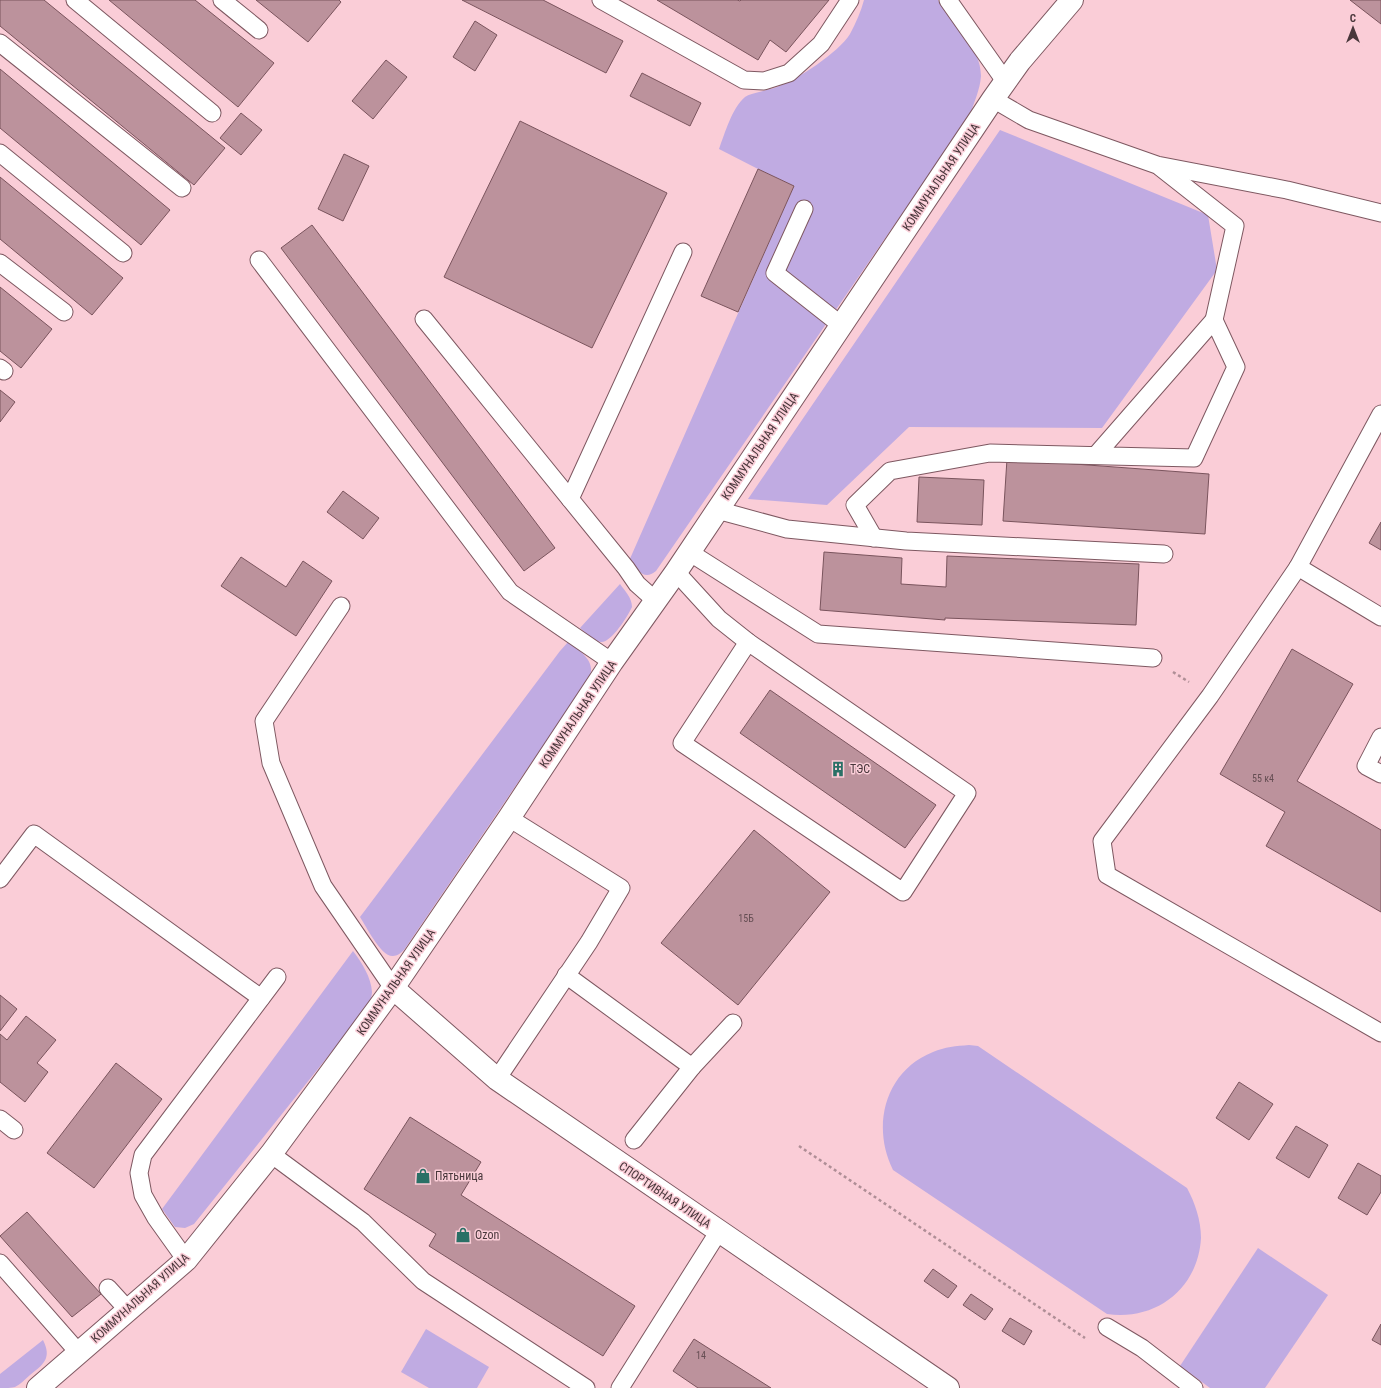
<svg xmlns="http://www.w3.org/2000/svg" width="1381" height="1388" font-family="'Roboto Condensed',sans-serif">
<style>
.green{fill:#c0abe2}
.building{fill:#bc929c;stroke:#7a545d}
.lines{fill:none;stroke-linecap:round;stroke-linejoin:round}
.service-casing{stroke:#7e5861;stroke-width:19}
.minor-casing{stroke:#7e5861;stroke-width:24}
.path{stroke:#af8e96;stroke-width:2.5;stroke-dasharray:3 3;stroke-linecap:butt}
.service{stroke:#fff;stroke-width:17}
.minor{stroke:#fff;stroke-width:22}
.labels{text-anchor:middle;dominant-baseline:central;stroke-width:3;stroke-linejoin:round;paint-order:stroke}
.number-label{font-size:10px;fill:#654e53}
.street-label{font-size:12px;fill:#48373b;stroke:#facdd7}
.poi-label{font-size:12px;fill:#48373b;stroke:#facdd7;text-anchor:start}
</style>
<rect width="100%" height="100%" fill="#facdd7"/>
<g class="green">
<path d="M 864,0 L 938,0 C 954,22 981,48 981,76 C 980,90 974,102 970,115 L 656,571 C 644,581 638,570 629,561 L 794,186 L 758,169 L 719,149 C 725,133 732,108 745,97 C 750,93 770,90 777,87 C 798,79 838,53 850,34 C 856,23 861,11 864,0 Z"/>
<polygon points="1000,130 1208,215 1217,270 1102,428 909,427 827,505 748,499"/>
<path d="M 620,584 C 625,591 632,598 632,607 C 628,616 611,643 601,642 C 594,642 586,633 580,628 Z"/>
<path d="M 569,641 C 580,652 597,661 589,678 L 404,950 C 401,953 397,956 393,956 C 381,957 366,926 360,917 L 560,651 Z"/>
<path d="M 353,951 C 362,963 371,977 372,992 C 372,996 370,1001 369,1005 L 194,1224 L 185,1228 L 175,1227 L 162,1209 Z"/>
<path d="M 969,1045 L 978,1046 L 1187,1188 C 1195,1203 1201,1220 1201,1238 C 1198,1289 1156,1321 1107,1314 L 893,1170 C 871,1126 885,1071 933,1052 C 945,1047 956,1046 969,1045 Z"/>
<polygon points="1258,1248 1328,1295 1265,1388 1210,1388 1180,1366"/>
<polygon points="426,1329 489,1367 477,1388 429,1388 401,1372"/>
<path d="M 43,1340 C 52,1358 44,1364 30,1375 C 25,1379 21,1384 15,1387 C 12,1388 5,1388 0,1388 L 0,1374 Z"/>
</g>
<g class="building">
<polygon points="0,0 44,0 225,148 194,185 0,26"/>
<polygon points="109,0 195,0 274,63 238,107"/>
<polygon points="256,0 339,0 341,2 308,42"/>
<polygon points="462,0 543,0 623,41 606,73"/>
<polygon points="657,0 737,0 740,1 741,0 829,0 786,52 770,40 758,60"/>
<polygon points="1350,0 1381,0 1381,24"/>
<polygon points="475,21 497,35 475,71 453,57"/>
<polygon points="386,60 407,77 373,119 352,101"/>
<polygon points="0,69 170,210 141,245 0,128"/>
<polygon points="642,73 701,103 690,126 630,96"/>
<polygon points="241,113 262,130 241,155 220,138"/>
<polygon points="520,121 667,193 592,348 444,277"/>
<polygon points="344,154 369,166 343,221 318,209"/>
<polygon points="758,169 794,186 738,312 701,296"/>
<polygon points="0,177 123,278 92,315 0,239"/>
<polygon points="312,225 555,548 524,571 281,248"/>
<polygon points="0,287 52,329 21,368 0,351"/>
<polygon points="0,390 15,402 0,422"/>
<polygon points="1007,459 1209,474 1205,534 1003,521"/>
<polygon points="919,477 984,480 982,525 917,522"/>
<polygon points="343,491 379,518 363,539 327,512"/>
<polygon points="1381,522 1381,550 1369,543"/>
<polygon points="824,552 902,558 901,584 946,587 947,556 1139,564 1136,625 945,618 945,620 820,610"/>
<polygon points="241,557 286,587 303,561 332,581 296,636 221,586"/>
<polygon points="1292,649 1353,684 1297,781 1381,830 1381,912 1266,846 1285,812 1220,774"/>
<polygon points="770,690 936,805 905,848 740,733"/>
<polygon points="754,830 830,892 738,1005 661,943"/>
<polygon points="0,995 17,1009 0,1031"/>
<polygon points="26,1016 56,1040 37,1063 48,1072 25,1102 0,1082 0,1034 7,1040"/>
<polygon points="116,1063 162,1099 94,1188 47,1153"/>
<polygon points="1239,1082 1273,1104 1249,1140 1216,1118"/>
<polygon points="410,1117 481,1162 461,1195 635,1306 603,1356 429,1246 436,1234 364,1189"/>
<polygon points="1296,1126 1328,1145 1309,1178 1276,1158"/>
<polygon points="1358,1163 1381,1176 1381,1192 1367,1215 1338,1198"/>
<polygon points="27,1212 101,1294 72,1317 0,1236"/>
<polygon points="933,1269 957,1286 948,1298 924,1281"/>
<polygon points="971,1294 993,1309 985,1320 963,1305"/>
<polygon points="1010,1318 1032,1331 1024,1345 1002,1331"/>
<polygon points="1381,1324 1381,1345 1372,1340"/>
<polygon points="694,1339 771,1388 698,1388 673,1371"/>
</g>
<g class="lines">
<g class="service-casing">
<g id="service">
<polyline points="75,0 212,113"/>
<polyline points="222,0 259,30"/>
<polyline points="601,0 744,80 764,81 789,73 821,44 850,0"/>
<polyline points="948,0 1005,81"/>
<polyline points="0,43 182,188"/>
<polyline points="993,99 1029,120 1157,165 1287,190 1381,213"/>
<polyline points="0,153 123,253"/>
<polyline points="1160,167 1235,226 1214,320"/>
<polyline points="804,209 775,273 841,325"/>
<polyline points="259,260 510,592 612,662"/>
<polyline points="0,263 64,312"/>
<polyline points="424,319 626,568 637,584 656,601"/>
<polyline points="0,368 4,371"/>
<polyline points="1381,414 1298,567 1210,696 1102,841 1107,875 1381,1033"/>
<polyline points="570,499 683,252"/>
<polyline points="717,510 787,529 906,541 1164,554"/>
<polyline points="874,538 855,505 890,471 990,453 1194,458 1236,367 1214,320 1096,455"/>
<polyline points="689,552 818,634 1153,658"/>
<polyline points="1298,567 1381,617"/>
<polyline points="676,572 719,619 748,642"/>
<polyline points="341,606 264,721 271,763 323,886 393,988"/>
<polygon points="748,642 967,793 903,892 682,743"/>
<polyline points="1381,737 1366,766 1381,774"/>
<polyline points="0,879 34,834 261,998"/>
<polyline points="566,975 692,1067 733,1023"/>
<polyline points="497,1079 589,942 621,888 509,818"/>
<polyline points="0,1119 14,1130"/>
<polyline points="634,1140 692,1067"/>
<polyline points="271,1154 363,1222 423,1281 586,1388"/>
<polyline points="186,1260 156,1218 143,1195 139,1173 143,1155 277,977"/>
<polyline points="0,1263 79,1353"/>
<polyline points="108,1288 128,1310"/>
<polyline points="1107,1327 1142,1348 1194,1388"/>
<polyline points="620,1388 719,1231"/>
</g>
</g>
<g class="minor-casing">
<g id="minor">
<polyline points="393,988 497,1079 948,1388"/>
<polyline points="38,1388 186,1260 271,1154 393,988 509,818 612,662 676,572 993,99 1020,61 1072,0"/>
</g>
</g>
<g class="path">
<polyline points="1173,672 1189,682"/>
<polyline points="799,1146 1085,1338"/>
</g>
<use href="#service" class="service"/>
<use href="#minor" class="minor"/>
</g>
<defs>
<g id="building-bare" transform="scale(1.2)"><path d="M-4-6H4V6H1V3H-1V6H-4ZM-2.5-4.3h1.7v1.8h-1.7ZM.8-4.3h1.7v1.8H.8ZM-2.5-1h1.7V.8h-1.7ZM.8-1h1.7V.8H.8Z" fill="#297066" stroke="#facdd7" stroke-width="2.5" paint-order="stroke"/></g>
<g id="shop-bare" transform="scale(1.2)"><path d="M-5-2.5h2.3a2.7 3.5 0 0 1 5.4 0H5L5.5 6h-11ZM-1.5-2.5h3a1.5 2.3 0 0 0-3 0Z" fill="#297066" stroke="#facdd7" stroke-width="2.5" paint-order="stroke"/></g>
</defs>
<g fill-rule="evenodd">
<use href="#building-bare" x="838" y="769"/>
<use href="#shop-bare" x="423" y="1176"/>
<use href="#shop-bare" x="463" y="1235"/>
</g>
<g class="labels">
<g class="number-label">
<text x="1263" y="778">55 к4</text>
<text x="746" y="918">15Б</text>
<text x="701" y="1355">14</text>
</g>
<g class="street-label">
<text transform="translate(941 177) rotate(-56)">КОММУНАЛЬНАЯ УЛИЦА</text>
<text transform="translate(760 446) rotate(-56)">КОММУНАЛЬНАЯ УЛИЦА</text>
<text transform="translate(578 714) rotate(-56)">КОММУНАЛЬНАЯ УЛИЦА</text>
<text transform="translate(396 982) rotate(-55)">КОММУНАЛЬНАЯ УЛИЦА</text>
<text transform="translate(665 1195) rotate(34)">СПОРТИВНАЯ УЛИЦА</text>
<text transform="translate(140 1298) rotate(-42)">КОММУНАЛЬНАЯ УЛИЦА</text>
</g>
<g class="poi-label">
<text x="850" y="769">ТЭС</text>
<text x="435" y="1176">Пятьница</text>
<text x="475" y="1235">Ozon</text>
</g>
</g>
<g transform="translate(1353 28)" stroke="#facdd7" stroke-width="3" paint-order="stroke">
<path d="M0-3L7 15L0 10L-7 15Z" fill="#48373b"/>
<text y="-6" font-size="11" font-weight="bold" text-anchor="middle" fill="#48373b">С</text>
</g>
</svg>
